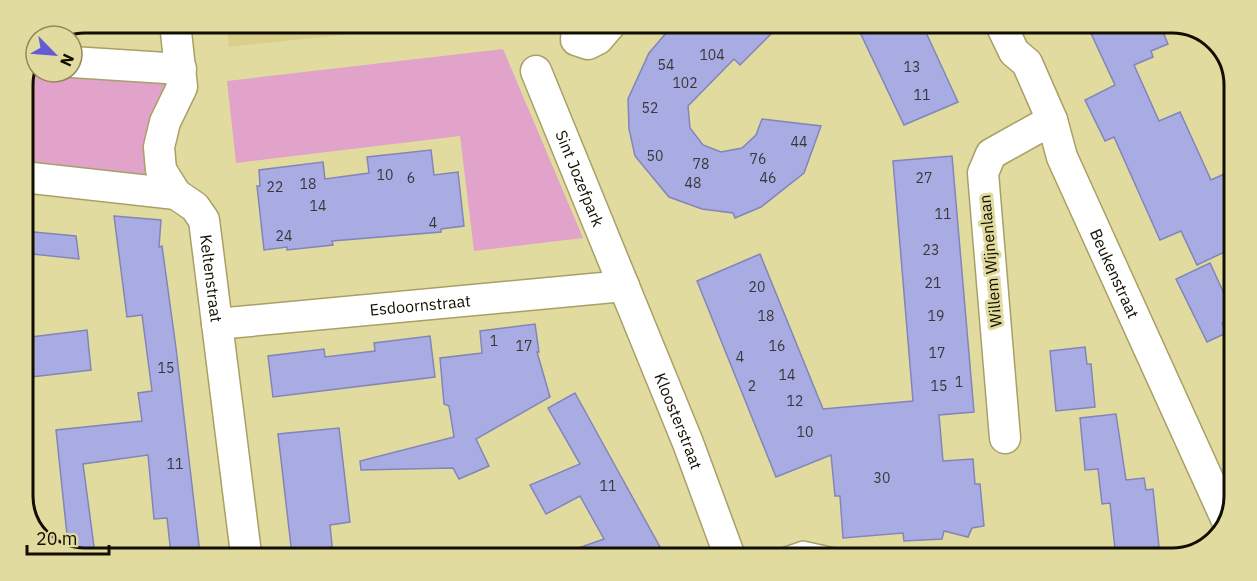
<svg xmlns="http://www.w3.org/2000/svg" width="1257" height="581" font-family="'IBM Plex Sans',sans-serif">
<style>
.built{fill:#d8cf8b}
.green{fill:#e1a3ca}
.building{fill:#a8ace2;stroke:#8285b9;stroke-width:1.5}
.lines{fill:none;stroke-linecap:round;stroke-linejoin:round}
.lane-casing{stroke:#a8a067;stroke-width:18}
.street-casing{stroke:#a8a067;stroke-width:33}
.lane{stroke:#fff;stroke-width:15}
.street{stroke:#fff;stroke-width:30}
.labels{text-anchor:middle;dominant-baseline:central;stroke-width:6;stroke-linejoin:round;paint-order:stroke}
.number-label{font-size:14px;fill:#383638}
.street-label{font-size:16px;fill:#120e00;stroke:#e2db9f}
.rim{fill:none;stroke:#120e00;stroke-width:3}
</style>
<rect width="100%" height="100%" fill="#e2db9f"/>
<polygon class="built" points="226,23 444,24 229,47"/>
<g class="green">
<polygon points="503,49 583,238 474,251 460,136 236,163 227,81"/>
<polygon points="28,68 36,72 170,80 152,121 150,178 23,161 23,81"/>
</g>
<g class="building">
<polygon points="673,25 779,26 740,65 734,59 688,106 690,128 703,145 721,152 742,148 756,135 762,119 821,126 804,173 761,207 735,218 733,213 702,209 669,197 635,156 629,129 628,99 649,53"/>
<polygon points="857,26 923,26 958,102 904,125"/>
<polygon points="1088,27 1161,27 1168,44 1151,51 1153,57 1134,65 1159,121 1180,112 1211,180 1233,170 1233,248 1197,265 1181,231 1160,240 1114,137 1105,141 1085,100 1115,85"/>
<polygon points="431,150 434,175 458,172 464,226 441,229 441,232 332,241 333,245 287,250 287,247 264,250 257,186 260,186 259,170 323,162 325,179 369,173 367,157"/>
<polygon points="952,156 974,412 939,415 943,461 973,459 975,484 980,484 984,526 972,528 968,537 944,531 942,539 904,541 903,533 843,538 840,496 835,496 831,455 776,477 697,281 760,254 823,409 913,401 893,161"/>
<polygon points="114,216 161,220 159,247 162,246 176,348 200,554 171,554 167,518 154,519 148,455 83,464 95,554 69,554 56,430 142,421 138,393 152,391 142,315 127,317"/>
<polygon points="23,231 76,236 79,259 23,253"/>
<polygon points="1210,263 1232,311 1232,319 1222,323 1226,333 1207,342 1176,279"/>
<polygon points="535,324 539,352 537,352 550,397 476,439 489,466 459,479 453,468 361,470 360,461 454,437 449,406 444,404 440,358 482,353 480,331"/>
<polygon points="87,330 91,370 23,378 23,338"/>
<polygon points="430,336 435,377 273,397 268,356 324,349 325,357 375,351 374,343"/>
<polygon points="1085,347 1087,364 1091,364 1095,407 1056,411 1050,351"/>
<polygon points="575,393 618,471 665,556 568,556 567,552 604,539 580,496 546,514 530,485 580,464 548,408"/>
<polygon points="1116,414 1126,480 1144,478 1146,490 1153,489 1159,547 1150,548 1151,558 1116,558 1110,503 1102,504 1098,469 1085,470 1080,418"/>
<polygon points="339,428 350,522 330,525 333,555 292,555 278,434"/>
</g>
<g class="lines">
<g class="lane-casing">
<polyline id="lane" points="780,557 803,549 839,557"/>
</g>
<g class="street-casing">
<g id="street">
<path id="s1" d="M 175,23 L 182,87 L 165,122 L 159,147 L 161,170 L 176,194 L 195,207 L 204,220 L 246,554"/>
<polyline points="577,25 576,40 588,44 598,39 610,25"/>
<path id="s2" d="M 1002,27 L 1014,52 L 1027,63 L 1052,120 L 1062,157 L 1228,523"/>
<polyline points="33,59 36,59"/>
<polyline points="72,62 181,69"/>
<path id="s3" d="M 536,71 L 688,443 L 730,557"/>
<polyline points="23,177 176,194"/>
<path id="s4" d="M 217,324 L 624,286"/>
<polyline points="1005,438 983,173 991,154 1052,120"/>
</g>
</g>
<use href="#lane" class="lane"/>
<use href="#street" class="street"/>
</g>
<g class="labels">
<g class="number-label">
<text x="712" y="55">104</text>
<text x="666" y="65">54</text>
<text x="912" y="67">13</text>
<text x="685" y="83">102</text>
<text x="922" y="95">11</text>
<text x="650" y="108">52</text>
<text x="799" y="142">44</text>
<text x="655" y="156">50</text>
<text x="758" y="159">76</text>
<text x="701" y="164">78</text>
<text x="385" y="175">10</text>
<text x="411" y="178">6</text>
<text x="768" y="178">46</text>
<text x="924" y="178">27</text>
<text x="693" y="183">48</text>
<text x="308" y="184">18</text>
<text x="275" y="187">22</text>
<text x="318" y="206">14</text>
<text x="943" y="214">11</text>
<text x="433" y="223">4</text>
<text x="284" y="236">24</text>
<text x="931" y="250">23</text>
<text x="933" y="283">21</text>
<text x="757" y="287">20</text>
<text x="766" y="316">18</text>
<text x="936" y="316">19</text>
<text x="494" y="341">1</text>
<text x="524" y="346">17</text>
<text x="777" y="346">16</text>
<text x="937" y="353">17</text>
<text x="740" y="357">4</text>
<text x="166" y="368">15</text>
<text x="787" y="375">14</text>
<text x="959" y="382">1</text>
<text x="752" y="386">2</text>
<text x="939" y="386">15</text>
<text x="795" y="401">12</text>
<text x="805" y="432">10</text>
<text x="175" y="464">11</text>
<text x="882" y="478">30</text>
<text x="608" y="486">11</text>
</g>
<g class="street-label">
<text stroke="none"><textPath href="#s3" startOffset="116">Sint Jozefpark</textPath></text>
<text transform="translate(990 261) rotate(-95)">Willem Wijnenlaan</text>
<text stroke="none"><textPath href="#s2" startOffset="273">Beukenstraat</textPath></text>
<text stroke="none"><textPath href="#s1" startOffset="278">Keltenstraat</textPath></text>
<text stroke="none"><textPath href="#s4" startOffset="204">Esdoornstraat</textPath></text>
<text stroke="none"><textPath href="#s3" startOffset="378">Kloosterstraat</textPath></text>
</g>
</g>
<path d="M0 0H1257V581H0ZM85 33H1172A52 52 0 0 1 1224 85V496A52 52 0 0 1 1172 548H85A52 52 0 0 1 33 496V85A52 52 0 0 1 85 33Z" fill="#e2db9f" fill-rule="evenodd"/>
<path class="rim" d="M85 33H1172A52 52 0 0 1 1224 85V496A52 52 0 0 1 1172 548H85A52 52 0 0 1 33 496V85A52 52 0 0 1 85 33Z"/>
<g transform="translate(54 54) rotate(115)"><circle r="28" fill="#e2db9f" stroke="#8f895f" stroke-width="1.5"/>
<path d="M0-4.5L10 22L0 15L-10 22Z" fill="#635cd5"/>
<text y="-9" font-size="16" font-weight="bold" text-anchor="middle" fill="#120e00">N</text>
</g>
<path d="M27 545v9h82v-9" fill="none" stroke="#120e00" stroke-width="3"/>
<text x="36" y="545" font-size="18" fill="#120e00" stroke="#e2db9f" stroke-width="4.5" paint-order="stroke">20 m</text>
</svg>
